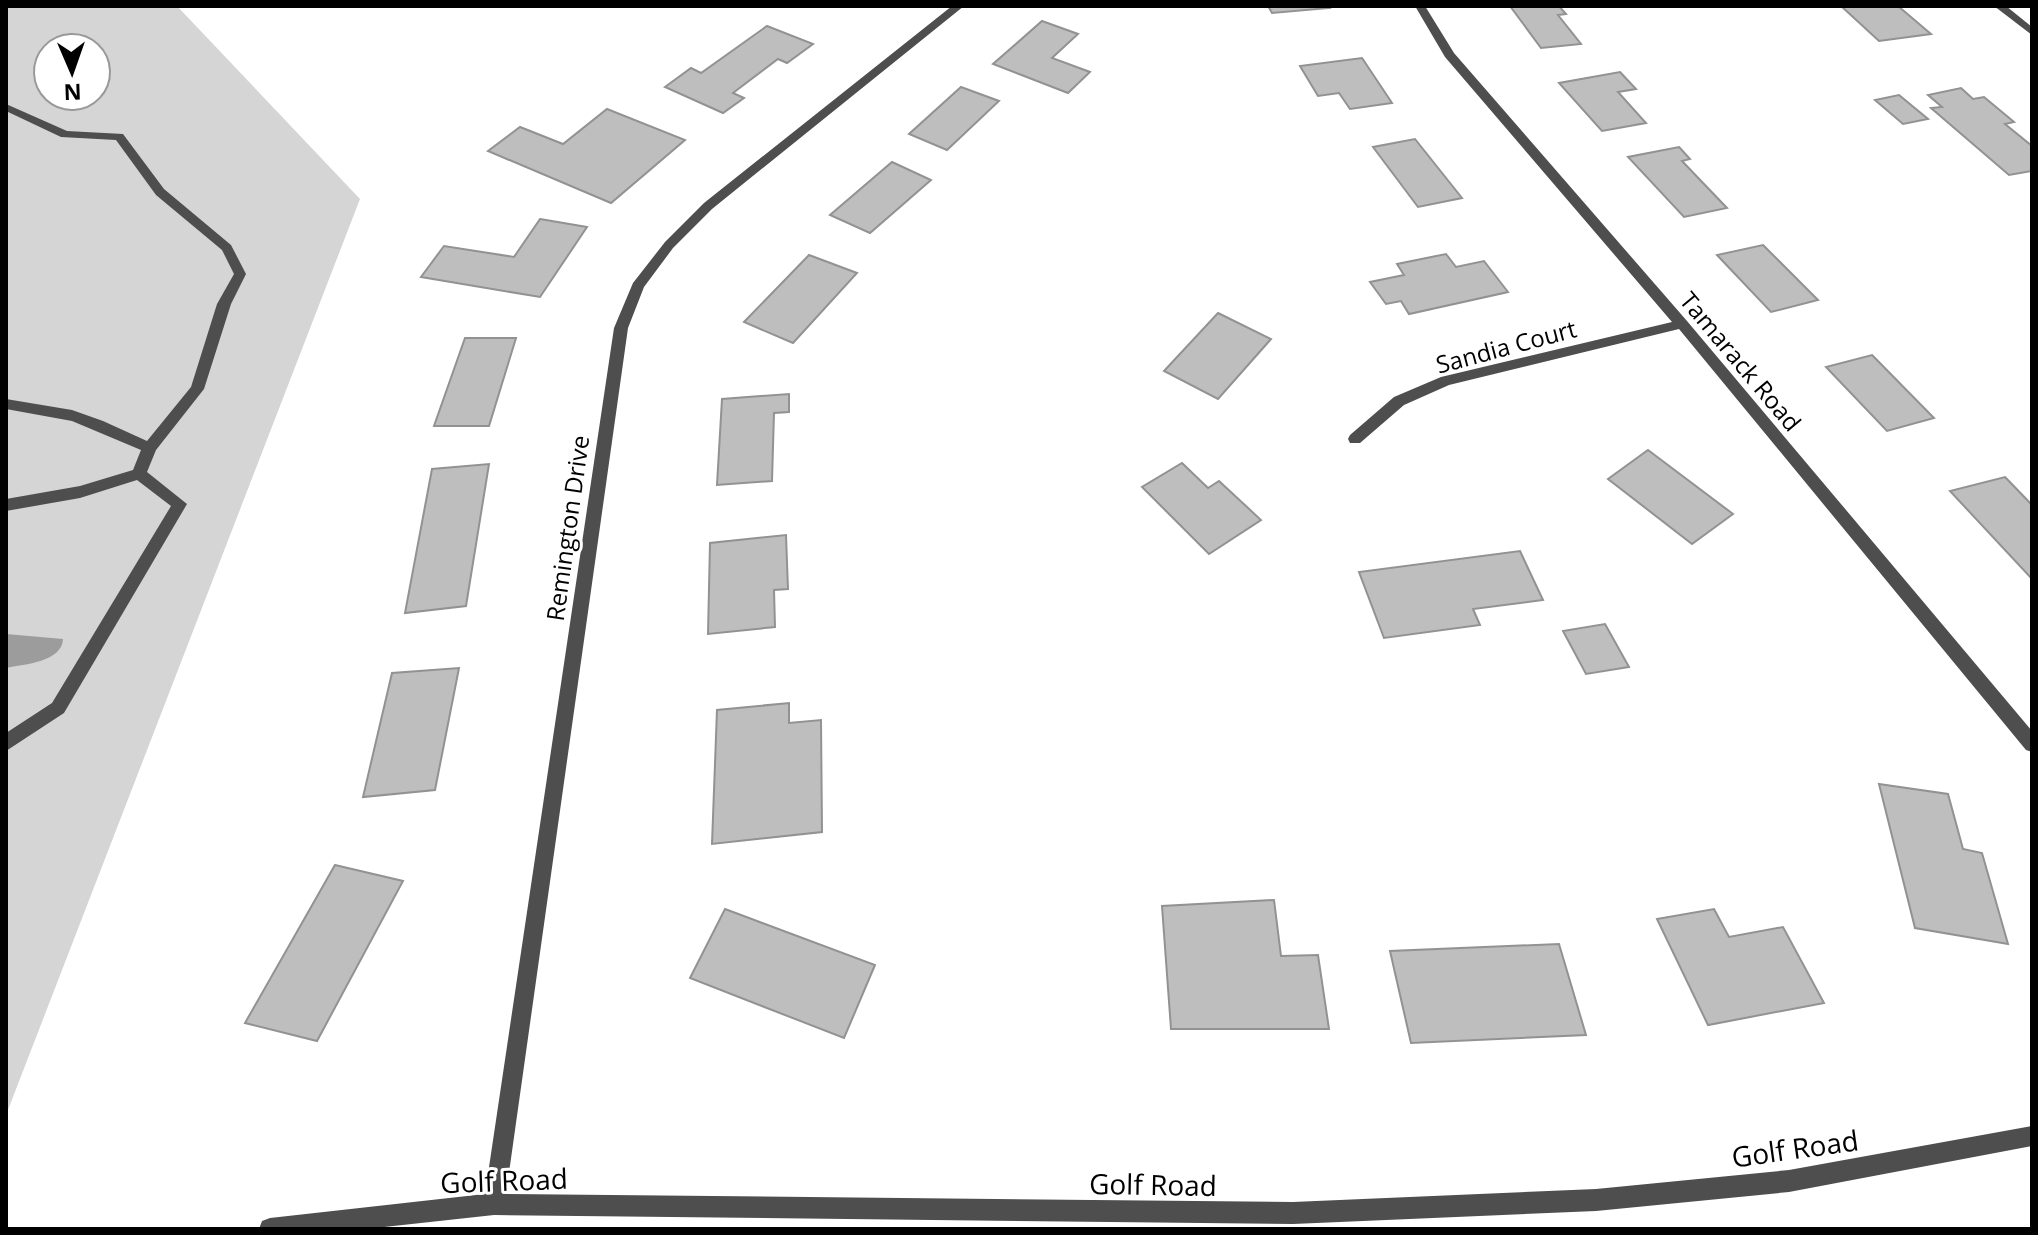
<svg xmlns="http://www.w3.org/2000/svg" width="2038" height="1235" font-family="'Open Sans',sans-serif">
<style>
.green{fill:#d5d5d5;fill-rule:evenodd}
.water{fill:#9c9c9c}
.building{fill:#bebebe;stroke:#929292;stroke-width:2}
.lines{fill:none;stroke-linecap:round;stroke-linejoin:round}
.service{fill:#4e4e4e;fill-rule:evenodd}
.minor{fill:#4e4e4e;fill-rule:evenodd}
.labels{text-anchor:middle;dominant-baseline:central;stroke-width:6;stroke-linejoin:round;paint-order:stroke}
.street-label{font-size:24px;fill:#000;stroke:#fff}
.near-street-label{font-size:28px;fill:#000;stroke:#fff}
</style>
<rect width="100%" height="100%" fill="#fff"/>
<path class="green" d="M 6,6 L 177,6 L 360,199 L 6,1115 ZM 48,48 L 96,48 L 96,96 L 48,96 Z"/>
<path class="water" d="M 6,634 L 63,639 C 62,662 25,664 6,668 Z"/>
<g class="building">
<polygon points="1268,6 1329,6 1330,8 1272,13"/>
<polygon points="1510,6 1559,6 1566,14 1558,15 1581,44 1541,48"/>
<polygon points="1841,6 1898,6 1931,34 1879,41"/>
<polygon points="1042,21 1078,34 1052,58 1090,72 1068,93 993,64"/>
<polygon points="767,26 813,44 787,63 778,59 733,93 744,98 723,113 665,87 691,68 701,73"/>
<polygon points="1362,58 1392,103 1350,109 1339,93 1318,96 1300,66"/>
<polygon points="1620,72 1636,89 1618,92 1646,123 1602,131 1559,83"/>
<polygon points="961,87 999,101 947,150 909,134"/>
<polygon points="1961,88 1973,99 1984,97 2014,122 2005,124 2032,146 2032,171 2009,175 1931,108 1942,107 1928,95"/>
<polygon points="1899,95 1928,119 1903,124 1875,100"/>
<polygon points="607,109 685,140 611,203 488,151 520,127 563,144"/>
<polygon points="1415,139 1462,198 1418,207 1373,147"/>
<polygon points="1679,147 1690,159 1682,161 1727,208 1684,217 1628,157"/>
<polygon points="892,162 931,180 870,233 830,215"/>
<polygon points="540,219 587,227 540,297 421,277 444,246 514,257"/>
<polygon points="1763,245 1818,300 1771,312 1717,255"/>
<polygon points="1446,254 1456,267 1484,261 1508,292 1409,314 1401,301 1386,304 1370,282 1404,275 1397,264"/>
<polygon points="809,255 857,273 793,343 744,322"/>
<polygon points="1218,313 1271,339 1218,399 1164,371"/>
<polygon points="465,338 516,338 489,426 434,426"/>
<polygon points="1872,355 1934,418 1887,431 1826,367"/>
<polygon points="789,394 789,412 774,413 772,481 717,485 722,399"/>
<polygon points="1648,450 1733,514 1692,544 1608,479"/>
<polygon points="1182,463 1208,488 1219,481 1261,520 1209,554 1142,487"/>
<polygon points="489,464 466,606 405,613 432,469"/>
<polygon points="2005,477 2032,505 2032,579 1950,491"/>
<polygon points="786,535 788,589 774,590 775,627 708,634 710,543"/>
<polygon points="1520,551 1543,600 1473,609 1480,625 1384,638 1359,572"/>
<polygon points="1605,624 1629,667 1586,674 1563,631"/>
<polygon points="459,668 435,790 363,797 392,673"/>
<polygon points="789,703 789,723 821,720 822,832 712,844 717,710"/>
<polygon points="1879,784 1948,794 1963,849 1982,853 2008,944 1915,928"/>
<polygon points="335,865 403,881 317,1041 245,1023"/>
<polygon points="1274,900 1281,956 1318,955 1329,1029 1171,1029 1162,906"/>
<polygon points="725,909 875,965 844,1038 690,978"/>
<polygon points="1714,909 1729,937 1783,927 1824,1003 1708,1025 1657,919"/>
<polygon points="1559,944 1586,1035 1411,1043 1390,951"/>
</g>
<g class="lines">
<polygon class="service" points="6,104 67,131 123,134 164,189 231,245 246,274 231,304 204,389 156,450 147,472 187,504 64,713 6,751 6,733 52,703 171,506 137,480 80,498 6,511 6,499 80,486 133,470 141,450 72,421 6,409 6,399 72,410 103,421 147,441 191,387 217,304 234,274 222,250 156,195 116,140 61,137 6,111"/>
<g class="minor">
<polygon points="952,6 964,6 712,209 673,248 644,287 628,328 506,1194 1293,1202 1596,1189 1789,1170 2032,1126 2032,1146 1789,1192 1596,1211 1293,1224 494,1215 366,1229 259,1229 262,1221 270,1218 485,1194 614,328 633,283 665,242 704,203"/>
<polygon points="1415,6 1425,6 1454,53 1687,321 2032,731 2032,752 2026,750 1679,329 1449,385 1404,405 1360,443 1350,443 1348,439 1350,435 1394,397 1441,377 1672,322 1445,57"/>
<polygon points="1994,6 2006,6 2032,27 2032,35"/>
</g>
</g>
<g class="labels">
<g class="street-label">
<text transform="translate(1506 346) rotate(-15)">Sandia Court</text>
<text transform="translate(1741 361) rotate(50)">Tamarack Road</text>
<text transform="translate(567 528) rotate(-82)">Remington Drive</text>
</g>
<g class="near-street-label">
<text transform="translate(1795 1148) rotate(-8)">Golf Road</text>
<text transform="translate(504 1180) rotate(-2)">Golf Road</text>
<text transform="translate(1153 1184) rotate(1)">Golf Road</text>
</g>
</g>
<rect width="2038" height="1235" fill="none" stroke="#000000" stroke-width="16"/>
<g transform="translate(72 72) rotate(178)"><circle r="38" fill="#ffffff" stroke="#999999" stroke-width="2"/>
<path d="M0-6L14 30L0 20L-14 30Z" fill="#000000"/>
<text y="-12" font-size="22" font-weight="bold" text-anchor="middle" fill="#000000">N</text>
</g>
</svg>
